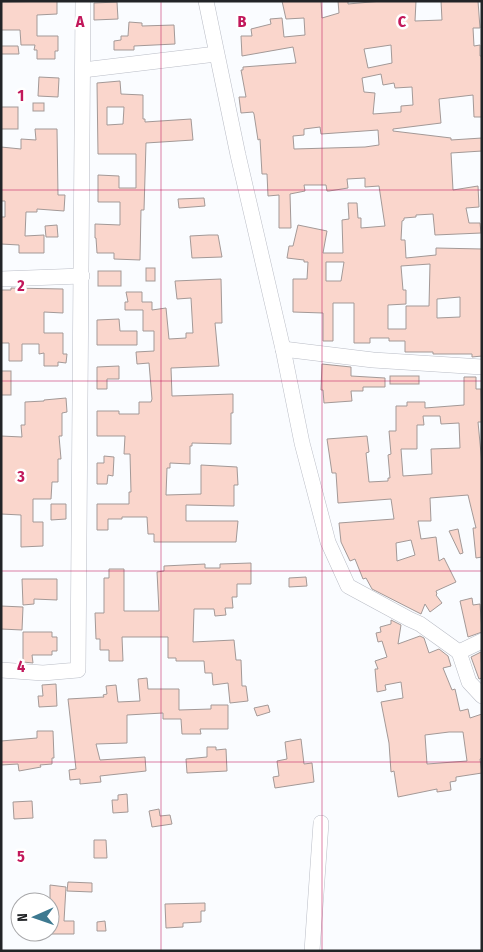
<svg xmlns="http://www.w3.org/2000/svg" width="483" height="952" font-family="'Fira Sans Condensed',sans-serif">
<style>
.building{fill:#fad6cc;stroke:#a39997;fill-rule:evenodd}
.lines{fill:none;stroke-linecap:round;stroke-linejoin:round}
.minor-casing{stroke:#babdc6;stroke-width:16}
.minor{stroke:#fff;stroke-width:15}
.grid{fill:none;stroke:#c2185b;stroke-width:1;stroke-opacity:0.55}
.grid-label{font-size:16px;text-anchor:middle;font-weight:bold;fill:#c2185b;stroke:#fff;stroke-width:5;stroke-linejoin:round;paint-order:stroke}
</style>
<rect width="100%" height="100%" fill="#fafcff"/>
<g class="building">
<polygon points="57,1 57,14 37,15 37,36 58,36 58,51 55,51 55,59 37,59 37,50 34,50 35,45 21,45 20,30 1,30 1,2"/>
<path d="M 282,1 L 321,1 L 322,18 L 339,13 L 338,1 L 348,1 L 348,4 L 382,1 L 416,1 L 415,21 L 442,20 L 441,1 L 478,1 L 480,28 L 473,28 L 474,46 L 480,45 L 480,56 L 482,56 L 482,117 L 474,117 L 473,95 L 439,99 L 441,123 L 393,129 L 393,131 L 451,138 L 451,140 L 482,138 L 482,151 L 451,153 L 453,190 L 478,186 L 479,207 L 466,208 L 469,223 L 480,223 L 481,233 L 435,235 L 433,214 L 416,215 L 416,217 L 404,218 L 404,220 L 402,221 L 401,240 L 405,240 L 406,258 L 436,255 L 436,248 L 482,249 L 482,356 L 472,357 L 472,354 L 433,354 L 433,352 L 405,352 L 405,341 L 389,341 L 389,338 L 370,338 L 370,343 L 354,343 L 354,303 L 333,303 L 333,341 L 323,341 L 323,313 L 293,312 L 293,279 L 307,279 L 308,262 L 304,262 L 304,260 L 287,258 L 289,246 L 293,246 L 298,225 L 327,231 L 323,253 L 343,253 L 342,220 L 349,219 L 348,203 L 357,203 L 358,218 L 361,218 L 361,228 L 385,226 L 379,186 L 365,187 L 365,178 L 347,179 L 348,188 L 329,191 L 327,191 L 326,185 L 304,185 L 305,191 L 290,194 L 291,228 L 279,228 L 279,195 L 268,196 L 267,174 L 262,174 L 260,139 L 258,140 L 254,114 L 253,112 L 241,113 L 239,97 L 246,97 L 241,70 L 243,70 L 243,67 L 296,63 L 293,47 L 242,56 L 241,36 L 252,36 L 251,29 L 271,24 L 270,19 L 282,18 L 284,37 L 305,35 L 304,18 L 286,19 ZM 391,45 L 392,63 L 368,68 L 364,49 ZM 381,74 L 383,85 L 394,83 L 395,88 L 412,87 L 413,105 L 401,106 L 401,112 L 373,114 L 375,93 L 364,92 L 362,78 ZM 320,127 L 321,134 L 378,130 L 379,145 L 365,147 L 294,149 L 293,136 L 304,135 L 304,129 ZM 326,262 L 344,262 L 341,281 L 326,281 ZM 430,264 L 429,306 L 406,306 L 406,329 L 388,329 L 388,305 L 406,304 L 406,290 L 403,290 L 401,266 ZM 460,297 L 460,317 L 437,318 L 437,299 Z"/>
<polygon points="117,2 118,19 94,20 94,3"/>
<polygon points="129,22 142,23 142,26 174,25 175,44 134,46 134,50 114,50 114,41 121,40 121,36 128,36"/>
<polygon points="1,46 18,46 19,54 1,54"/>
<polygon points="39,77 59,78 58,97 38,96"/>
<path d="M 120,81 L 121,94 L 143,95 L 143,119 L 145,119 L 145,122 L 191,119 L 193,140 L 146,143 L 144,210 L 141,210 L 140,260 L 114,259 L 114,253 L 97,253 L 96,238 L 95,238 L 95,224 L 120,225 L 120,202 L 98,202 L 98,175 L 119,176 L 119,188 L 136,188 L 136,154 L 98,154 L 97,83 ZM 107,107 L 124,107 L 123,124 L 107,125 Z"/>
<rect x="33" y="103" width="11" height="8"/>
<rect x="1" y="107" width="17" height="22"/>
<polygon points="35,129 57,129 58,195 65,195 64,211 37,209 37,212 26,212 25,236 44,235 44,253 19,253 19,245 1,244 1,217 5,217 5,201 1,201 1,147 21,149 21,139 36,140"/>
<polygon points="204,198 205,206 179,208 178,199"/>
<polygon points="57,225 58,237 46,237 45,226"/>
<polygon points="209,235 218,235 222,257 192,258 190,236"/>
<rect x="146" y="268" width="9" height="13"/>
<rect x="98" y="271" width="23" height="15"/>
<polygon points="221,279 222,323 215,323 219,366 171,368 172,396 233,394 233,413 231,413 231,444 192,443 192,446 190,446 190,464 170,463 170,468 167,468 166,495 201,494 201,465 237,467 238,485 234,485 234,506 186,505 186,521 238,521 236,542 154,542 154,534 148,534 147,517 122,517 122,519 108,519 108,530 97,530 97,504 129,504 129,492 131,492 130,454 124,454 125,436 97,436 97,411 119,411 119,414 139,414 139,402 151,402 152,399 149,363 137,364 136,352 154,351 154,331 143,331 143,310 125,310 125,302 128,302 126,292 142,292 142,302 152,302 152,310 166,308 169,339 186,338 186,333 193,333 191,298 177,299 175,281"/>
<polygon points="11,288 63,289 63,313 44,312 44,333 63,333 63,354 67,354 66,363 58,362 58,366 44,366 44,353 39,354 39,344 22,344 22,361 9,361 9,343 1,343 1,290 11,290"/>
<polygon points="119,319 120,331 137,331 137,345 97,345 97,320"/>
<polygon points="322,364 351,367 351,376 385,378 385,387 363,387 363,391 351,391 352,401 324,403 323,390 321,390"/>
<polygon points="119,366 119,379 107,379 107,389 97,389 97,367"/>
<rect x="1" y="371" width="10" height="24"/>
<rect x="390" y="376" width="29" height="8"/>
<path d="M 464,377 L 476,377 L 476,389 L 481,389 L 482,422 L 478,422 L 482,464 L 482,557 L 476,558 L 473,528 L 476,528 L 468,495 L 430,498 L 431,521 L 418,521 L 421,539 L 436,537 L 439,561 L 444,558 L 456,582 L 436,591 L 437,594 L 436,595 L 442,603 L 430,612 L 425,604 L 421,614 L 372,589 L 366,578 L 363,579 L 355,559 L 350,561 L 341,542 L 339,523 L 394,519 L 391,499 L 338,503 L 336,473 L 332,473 L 327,439 L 367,436 L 369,452 L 366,453 L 369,482 L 388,481 L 388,478 L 390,478 L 388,455 L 391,454 L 389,431 L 396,431 L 396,406 L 407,406 L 407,402 L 425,402 L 425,408 L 464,405 ZM 423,416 L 440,416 L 441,424 L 459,423 L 460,448 L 431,449 L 432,474 L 403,476 L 401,449 L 417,449 L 417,425 L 424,425 ZM 411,540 L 415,555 L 397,561 L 396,543 Z"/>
<polygon points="66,398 67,412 62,413 62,436 59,436 61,459 58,459 58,482 52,482 51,499 33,499 33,522 43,522 43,546 21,547 21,515 1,514 1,436 22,437 21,425 25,425 25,402 44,401 44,400"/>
<polygon points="104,456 114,457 113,476 108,475 107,484 97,484 97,463 104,463"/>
<polygon points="51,504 66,504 66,519 51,520"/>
<polygon points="458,529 463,553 460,554 449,531"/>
<polygon points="251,563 251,584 237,584 237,597 232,597 233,608 225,608 226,615 215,616 214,609 194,609 193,642 234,640 236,660 241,660 242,686 246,686 248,701 230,703 228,683 213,685 212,673 205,673 204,661 176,661 176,658 168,658 168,637 122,637 123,661 109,661 109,650 100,650 100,639 96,639 95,613 104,613 104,578 109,578 109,569 124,569 124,611 159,611 157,572 164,571 164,566 205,564 205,568 220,568 220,564"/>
<polygon points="306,577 307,586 289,587 289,578"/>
<polygon points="22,579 57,579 57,600 34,599 34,604 23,605"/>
<polygon points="472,598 473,605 480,604 482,632 468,637 460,601"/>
<polygon points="1,606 23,607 22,630 1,629"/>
<path d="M 391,620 L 401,625 L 398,644 L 420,636 L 424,638 L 429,653 L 439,649 L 448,656 L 451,666 L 443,668 L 452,690 L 455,689 L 460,711 L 468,709 L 470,718 L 482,714 L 482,758 L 480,759 L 482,773 L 456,777 L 456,781 L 450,782 L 451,790 L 437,792 L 437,789 L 398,797 L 394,771 L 391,772 L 389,743 L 381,702 L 403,698 L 401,682 L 385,685 L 386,690 L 377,692 L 375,669 L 378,669 L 375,661 L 387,657 L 382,641 L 378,642 L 376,633 L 381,632 L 380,627 L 391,624 ZM 449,732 L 463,732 L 467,761 L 427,764 L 425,735 Z"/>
<polygon points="23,632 52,632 52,637 57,637 57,651 52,651 52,655 32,655 33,663 23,662"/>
<polygon points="481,652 482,678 479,679 471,657"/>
<polygon points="147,678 148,689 179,689 179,710 211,709 211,705 228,705 228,729 200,729 201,734 182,734 181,719 163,719 163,713 127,715 127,743 96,744 100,760 145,757 146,771 100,776 101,782 80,784 80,779 70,780 69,770 76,769 68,699 104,697 103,695 107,694 106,686 116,685 118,702 140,701 138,679"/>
<polygon points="56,684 57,706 39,707 38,696 43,696 42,685"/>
<polygon points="268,705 270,712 257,716 254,708"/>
<polygon points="37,731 53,731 54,758 52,758 52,764 40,765 41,767 19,771 18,764 1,765 1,741 37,738"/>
<polygon points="301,739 304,764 312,763 314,782 275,788 273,777 279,776 277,761 287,759 285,742"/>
<polygon points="207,747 216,747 216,750 226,749 227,771 187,773 186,759 207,757"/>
<polygon points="127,794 128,812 113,813 112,800 118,800 118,795"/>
<polygon points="32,801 33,818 14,819 13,802"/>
<polygon points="159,809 160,816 170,815 172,824 152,827 149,811"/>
<polygon points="94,840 106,840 107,858 94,858"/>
<polygon points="68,882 92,883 92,892 67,891"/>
<polygon points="50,885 66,887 64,921 74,921 74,934 50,934"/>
<polygon points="205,903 205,911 201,911 201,922 183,923 183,927 166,928 165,904"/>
<polygon points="105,921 106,931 97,931 97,922"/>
</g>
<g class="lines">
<g class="minor-casing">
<g id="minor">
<polyline points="206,1 238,155 283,349 302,443 328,542 348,586 409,619 420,624 459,652 482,641"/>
<polyline points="83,70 216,54"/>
<polyline points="1,279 82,276"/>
<polyline points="283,349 373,360 482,367"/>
<polyline points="459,652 469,682 482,696"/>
<polyline points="1,670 43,673 78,670 83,1"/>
<polyline points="312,951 321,823"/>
</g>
</g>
<use href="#minor" class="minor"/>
</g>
<path class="grid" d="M 161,1 L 161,951M 322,1 L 322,951M 1,190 L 482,190M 1,381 L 482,381M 1,571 L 482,571M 1,762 L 482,762"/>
<g class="grid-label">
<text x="80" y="27">A</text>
<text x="242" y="27">B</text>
<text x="402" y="27">C</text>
<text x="21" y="101">1</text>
<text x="21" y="291">2</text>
<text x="21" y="482">3</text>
<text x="21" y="672">4</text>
<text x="21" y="862">5</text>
</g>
<rect width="483" height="952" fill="none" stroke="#222427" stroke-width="5"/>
<g transform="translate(35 917) rotate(268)"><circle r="24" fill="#ffffff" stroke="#a7a7a9"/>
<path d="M0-4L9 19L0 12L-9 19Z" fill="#3d7990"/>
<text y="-8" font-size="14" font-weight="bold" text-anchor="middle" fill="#222427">N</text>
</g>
</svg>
